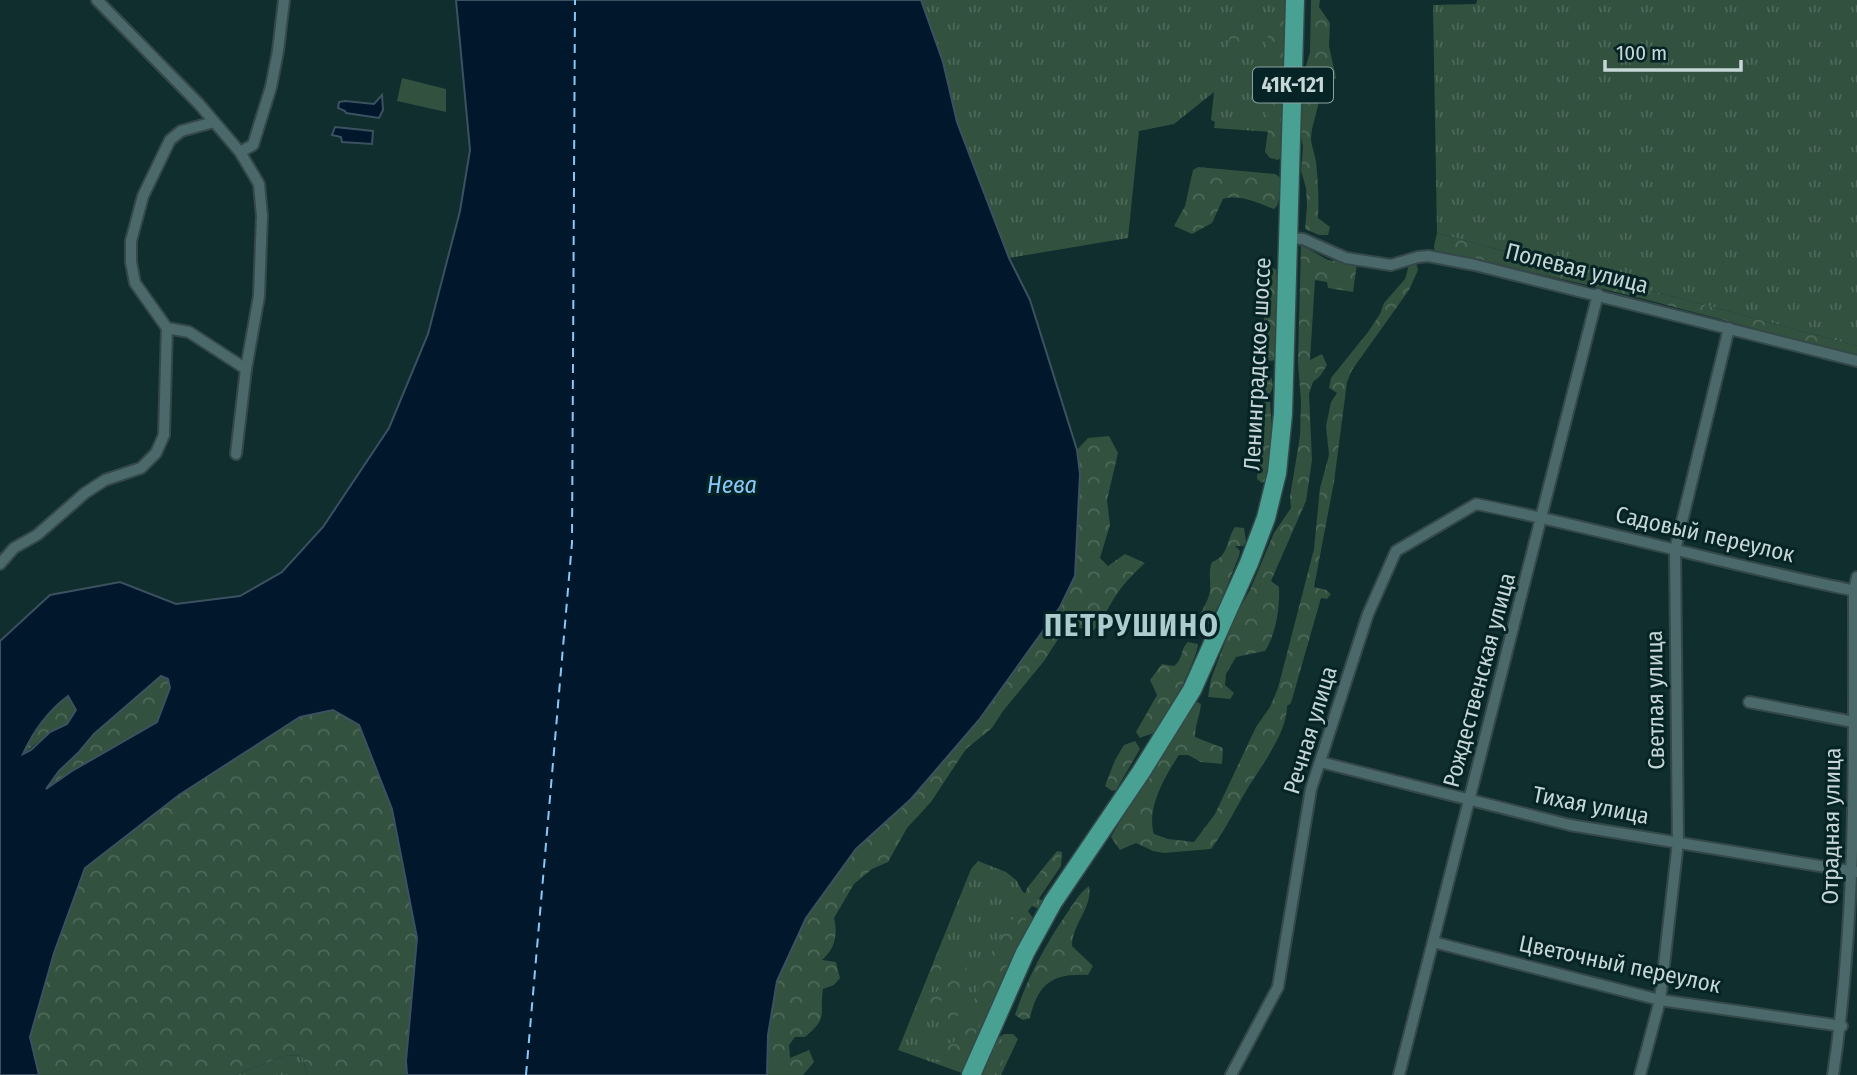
<svg xmlns="http://www.w3.org/2000/svg" width="1857" height="1075" font-family="'Fira Sans Condensed',sans-serif">
<style>
.grass{fill:url(#grass-tufts)}
.forest{fill:url(#forest-crowns)}
.pitch{fill:#32513e}
.water{fill:#00172c;stroke:#3c5160;stroke-width:2;fill-rule:evenodd}
.lines{fill:none;stroke-linecap:round;stroke-linejoin:round}
.ferry{stroke:#88c9fc;stroke-width:2;stroke-dasharray:9 7;stroke-linecap:butt}
.minor-casing{stroke:#344849;stroke-width:14}
.primary-casing{stroke:#344849;stroke-width:21}
.minor{stroke:#4b696a;stroke-width:10}
.primary{stroke:#48a192;stroke-width:18}
.labels{text-anchor:middle;dominant-baseline:central;stroke-width:6;stroke-linejoin:round;paint-order:stroke}
.shield{fill:#062425;stroke:#8da1a2;stroke-width:2}
.shield-label{font-size:21px;font-weight:bold;fill:#c7d7d8}
.street-label{font-size:23px;fill:#c7d7d8;stroke:#062425}
.water-label{font-size:24px;font-style:italic;fill:#88c9fc;stroke:#062425}
.district-label{font-size:30px;font-weight:bold;letter-spacing:2px;fill:#accccd;stroke:#062425}
</style>
<defs>
<pattern id="grass-tufts" width="24" height="20" patternUnits="userSpaceOnUse" patternTransform="scale(1.75)"><rect width="24" height="20" fill="#32513e"/><path d="M3 7l-1-3M5 7V3M7 7l1-3M15 17l-1-3M17 17v-4M19 17l1-3" fill="none" stroke="#4e6959"/></pattern>
<pattern id="forest-crowns" width="20" height="18" patternUnits="userSpaceOnUse" patternTransform="scale(1.75)"><rect width="20" height="18" fill="#32513e"/><path d="M2 6a3 3 0 1 1 6 0M12 15a3 3 0 1 1 6 0" fill="none" stroke="#4e6959"/></pattern>
</defs>
<rect width="100%" height="100%" fill="#112e2f"/>
<g class="grass">
<polygon points="921,0 1288,0 1285,133 1214,128 1215,122 1211,120 1214,92 1174,124 1139,131 1128,238 1009,258 957,122 943,62"/>
<polygon points="1477,0 1857,0 1857,346 1437,233 1433,5 1476,4"/>
<polygon points="978,861 1006,872 1016,880 1023,892 1044,901 1039,909 1032,906 1028,911 1033,918 962,1073 898,1050 971,869"/>
<polygon points="1004,1034 1013,1034 1018,1039 1001,1075 976,1075 996,1039"/>
<polygon points="302,1055 307,1075 236,1075 283,1056"/>
</g>
<g class="forest">
<polygon points="1272,0 1286,0 1283,29 1284,61 1280,77 1284,90 1281,113 1282,157 1278,160 1270,158 1265,152 1269,123 1267,103 1270,98 1271,72 1264,55 1274,9"/>
<path d="M 1311,0 L 1320,0 L 1319,7 L 1330,23 L 1329,46 L 1336,78 L 1320,90 C 1320,108 1311,123 1311,140 C 1312,147 1315,155 1316,162 C 1318,181 1319,199 1318,218 L 1330,227 L 1328,235 L 1319,235 L 1305,229 L 1307,206 L 1306,188 L 1301,171 L 1303,146 L 1299,128 L 1302,80 L 1310,52 Z"/>
<polygon points="1232,26 1240,32 1236,66 1231,67 1224,63"/>
<path d="M 1198,167 L 1275,174 C 1287,180 1280,195 1277,206 L 1274,209 C 1257,203 1241,194 1223,199 L 1212,223 L 1192,234 L 1174,226 L 1185,206 L 1193,170 Z"/>
<path d="M 1437,233 L 1857,346 L 1857,356 C 1717,319 1578,278 1435,253 L 1434,246 Z"/>
<path d="M 1301,245 L 1328,260 L 1357,264 L 1353,292 L 1328,288 L 1327,282 L 1315,280 L 1310,360 L 1322,354 L 1327,365 L 1320,376 L 1313,382 L 1309,394 L 1312,460 L 1306,501 L 1271,581 L 1279,587 C 1280,608 1276,634 1265,651 L 1236,657 L 1226,674 L 1225,685 L 1234,693 L 1230,699 L 1208,697 L 1211,679 L 1235,616 L 1250,590 L 1274,533 L 1291,508 L 1290,497 L 1300,436 L 1301,401 L 1298,363 Z"/>
<path d="M 1415,260 L 1418,270 L 1409,290 L 1352,370 L 1347,382 L 1334,482 L 1314,587 L 1326,590 L 1331,594 L 1327,599 L 1321,598 L 1291,703 L 1287,706 C 1287,736 1256,772 1242,798 C 1232,815 1224,832 1211,849 L 1164,853 L 1153,851 L 1136,843 L 1120,850 L 1111,837 L 1191,699 L 1201,704 C 1200,716 1195,725 1195,737 L 1223,748 L 1222,764 L 1201,762 L 1188,755 L 1179,755 C 1165,776 1146,809 1154,834 L 1168,839 L 1194,842 L 1215,814 L 1256,727 L 1270,707 L 1278,688 L 1314,549 L 1320,488 L 1329,455 L 1326,426 L 1331,402 L 1337,393 L 1329,388 L 1331,378 L 1368,332 L 1380,314 L 1384,303 L 1405,279 L 1409,265 Z"/>
<path d="M 1267,267 L 1276,269 C 1279,295 1279,335 1275,360 L 1270,361 L 1263,357 L 1265,291 L 1268,285 L 1264,275 Z"/>
<path d="M 1263,372 L 1268,372 C 1273,378 1275,389 1269,394 L 1261,390 Z"/>
<polygon points="1265,400 1270,400 1272,431 1268,479 1262,483 1257,479 1261,406"/>
<path d="M 1109,436 L 1118,453 L 1107,500 L 1110,525 L 1100,558 L 1108,566 L 1125,554 L 1145,563 C 1133,574 1123,584 1115,597 C 1107,608 1104,620 1094,630 L 1079,628 L 1062,633 L 1044,661 L 1003,711 L 992,728 L 966,749 L 931,802 L 907,828 L 888,862 L 872,869 L 854,884 L 834,918 C 838,935 835,949 822,960 L 836,962 L 840,978 L 834,985 L 823,989 C 819,1016 829,1017 805,1037 L 795,1037 L 789,1045 L 790,1058 L 809,1050 L 814,1062 L 803,1075 L 767,1075 L 768,1035 L 777,981 L 806,918 L 856,849 L 911,799 L 1075,576 L 1080,474 L 1077,450 L 1088,438 Z"/>
<path d="M 1235,527 L 1244,528 L 1246,542 L 1243,546 L 1235,546 L 1240,551 L 1239,556 L 1221,601 L 1204,632 L 1197,629 C 1198,611 1207,607 1210,591 C 1211,581 1208,571 1212,562 C 1229,556 1226,540 1235,527 Z"/>
<path d="M 1188,642 L 1198,644 C 1198,656 1166,724 1156,731 C 1152,735 1145,735 1140,738 L 1136,732 L 1157,695 L 1150,680 L 1162,664 L 1174,666 C 1184,658 1180,649 1188,642 Z"/>
<path d="M 161,676 L 168,679 L 170,688 L 157,722 L 72,771 L 44,791 C 76,746 119,712 161,676 Z"/>
<path d="M 68,696 L 76,710 L 67,724 L 50,732 L 22,755 C 35,732 47,712 68,696 Z"/>
<polygon points="333,710 359,725 392,809 417,938 406,1061 407,1075 307,1075 302,1055 283,1056 236,1075 39,1075 30,1037 54,953 85,868 179,795 301,717"/>
<polygon points="1135,741 1140,749 1116,790 1112,791 1105,786 1115,760 1124,745"/>
<polygon points="1057,851 1062,852 1061,866 1036,903 1030,904 1023,901 1027,888"/>
<path d="M 1089,886 C 1093,907 1072,924 1072,946 L 1093,966 L 1088,975 C 1053,973 1038,983 1030,1018 L 1023,1020 L 1015,1015 C 1027,979 1044,947 1065,916 C 1073,905 1078,894 1089,886 Z"/>
<path d="M 1016,914 L 1026,918 L 1022,938 L 996,986 L 963,1063 L 953,1067 L 927,1057 L 926,1052 C 934,1040 940,1041 952,1044 L 958,1037 L 979,989 L 993,948 Z"/>
<path d="M 948,939 L 951,941 C 947,955 938,981 929,991 L 934,996 L 940,987 L 944,973 L 955,957 L 966,960 L 967,968 L 960,984 L 964,1005 L 950,1030 L 945,1029 L 946,1004 L 940,1000 L 915,1009 L 943,940 Z"/>
<path d="M 1004,1041 L 1009,1048 L 998,1073 L 989,1074 C 985,1061 992,1047 1004,1041 Z"/>
</g>
<polygon class="pitch" points="402,78 446,89 446,112 397,101"/>
<g class="water">
<path d="M 456,0 L 921,0 L 943,62 L 957,122 L 1009,258 L 1030,300 L 1077,450 L 1080,474 L 1075,576 L 1060,607 L 979,720 L 911,799 L 856,849 L 806,918 L 777,981 L 768,1035 L 767,1075 L 407,1075 L 406,1061 L 417,938 L 392,809 L 359,725 L 333,710 L 300,717 L 179,795 L 85,868 L 54,953 L 30,1037 L 39,1075 L 0,1075 L 0,641 L 50,595 L 120,582 L 176,604 L 240,596 L 282,572 L 323,527 L 389,428 L 428,334 L 460,211 L 470,150 ZM 161,676 L 168,679 L 170,688 L 157,722 L 72,771 L 46,789 L 59,771 L 79,752 L 94,734 ZM 68,696 L 76,710 L 67,724 L 50,732 L 31,750 L 23,754 C 33,732 48,711 68,696 Z"/>
<polygon points="382,95 383,110 379,118 346,113 345,111 338,108 339,102 345,101 374,104"/>
<polygon points="335,127 373,131 372,144 342,142 341,137 332,135"/>
</g>
<g class="lines">
<polyline class="ferry" points="526,1075 572,543 575,0"/>
<g class="minor-casing">
<g id="minor">
<polyline points="97,0 199,104 240,152 259,184 262,216 259,296 246,369 236,454"/>
<polyline points="214,122 181,131 170,140 143,196 131,241 131,262 135,283 167,328 189,332 246,369"/>
<polyline points="240,152 253,145 271,87 278,51 284,0"/>
<polyline points="1289,238 1303,239 1346,258 1391,265 1418,257 1428,256 1475,265 1857,361"/>
<polyline points="0,564 14,548 37,535 85,493 105,480 141,468 156,453 164,435 167,328"/>
<polyline points="1749,702 1854,722"/>
<polyline points="1320,762 1570,825 1857,872"/>
<polyline points="1433,942 1660,1000 1842,1026"/>
<path d="M 1231,1075 L 1278,987 L 1311,789 L 1368,614 L 1396,551 L 1476,504 C 1604,529 1729,566 1857,591"/>
<polyline points="1399,1075 1598,294"/>
<polyline points="1640,1075 1660,1000 1678,842 1675,550 1729,328"/>
<path d="M 1833,1075 C 1857,915 1854,752 1854,591 L 1857,577"/>
</g>
</g>
<g class="primary-casing">
<polyline id="primary" points="971,1075 1025,953 1053,902 1141,772 1192,690 1249,563 1266,518 1277,473 1283,414 1295,0"/>
</g>
<use href="#minor" class="minor"/>
<use href="#primary" class="primary"/>
</g>
<g class="labels">
<rect class="shield" x="1253" y="67.5" width="80" height="35" rx="5"/>
<g class="shield-label">
<text x="1293" y="85">41К-121</text>
</g>
<g class="street-label">
<text transform="translate(1577 268) rotate(14)">Полевая улица</text>
<text transform="translate(1257 364) rotate(-87)">Ленинградское шоссе</text>
<text transform="translate(1705 534) rotate(13)">Садовый переулок</text>
<text transform="translate(1479 680) rotate(-75)">Рождественская улица</text>
<text transform="translate(1655 700) rotate(-91)">Светлая улица</text>
<text transform="translate(1310 730) rotate(-73)">Речная улица</text>
<text transform="translate(1591 805) rotate(11)">Тихая улица</text>
<text transform="translate(1831 826) rotate(-89)">Отрадная улица</text>
<text transform="translate(1620 964) rotate(12)">Цветочный переулок</text>
</g>
<g class="water-label">
<text x="732" y="485">Нева</text>
</g>
<g class="district-label">
<text x="1132" y="626">ПЕТРУШИНО</text>
</g>
</g>
<path d="M1605 60v10h136v-10" fill="none" stroke="#c7d7d8" stroke-width="3.5"/>
<text x="1616" y="60" font-size="21" fill="#c7d7d8" stroke="#062425" stroke-width="5" paint-order="stroke">100 m</text>
</svg>
